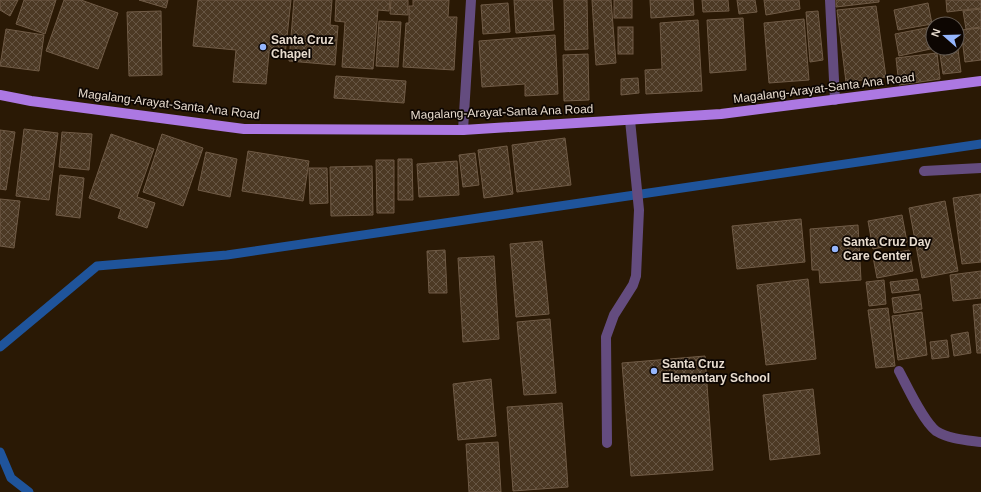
<svg xmlns="http://www.w3.org/2000/svg" width="981" height="492" font-family="Arial,sans-serif">
<style>
.lines{fill:none;stroke-linecap:round;stroke-linejoin:round}
.stream{stroke:#1f549b;stroke-width:9}
.building{fill:url(#building-cross-hatch);stroke:#705b46}
.minor{stroke:#644c7f;stroke-width:10}
.major{stroke:#ac78e2;stroke-width:10}
.poi-dot{fill:#95b6fd;stroke:#0d0602;stroke-width:1.5}
.labels{text-anchor:middle;dominant-baseline:central;stroke-width:3.5;stroke-linejoin:round;paint-order:stroke}
.poi-label{font-size:12px;font-weight:bold;fill:#e8dccf;stroke:#0d0602;text-anchor:start}
.street-label{font-size:12px;fill:#e8dccf;stroke:#0d0602}
</style>
<defs>
<pattern id="building-cross-hatch" width="8" height="8" patternUnits="userSpaceOnUse"><rect width="8" height="8" fill="#4c3924"/><path d="M0 0l8 8M0 8l8-8" fill="none" stroke="#665543"/></pattern>
</defs>
<rect width="100%" height="100%" fill="#2a1905"/>
<g class="lines">
<g class="stream">
<polyline points="0,347 97,266 227,255 981,144"/>
<polyline points="0,452 11,478 29,492"/>
</g>
</g>
<g class="building">
<polygon points="0,0 18,0 10,16 0,10"/>
<polygon points="24,0 56,0 45,34 16,24"/>
<polygon points="64,0 81,0 118,13 98,69 46,51"/>
<polygon points="139,0 168,0 166,8"/>
<polygon points="198,0 291,0 285,55 269,53 266,84 233,82 236,50 193,46"/>
<polygon points="294,0 332,0 330,25 338,26 335,65 289,61"/>
<polygon points="336,0 390,0 389,11 378,10 373,69 342,67 345,22 335,21"/>
<polygon points="391,0 408,0 408,15 390,14"/>
<polygon points="413,0 449,0 448,17 457,17 454,70 403,67 406,23 409,23 409,6 413,6"/>
<polygon points="514,0 552,0 554,30 516,33"/>
<polygon points="564,0 587,0 588,49 565,50"/>
<polygon points="592,0 611,0 616,63 596,65"/>
<rect x="614" y="0" width="18" height="18"/>
<polygon points="650,0 693,0 694,15 651,18"/>
<polygon points="702,0 728,0 729,11 703,12"/>
<polygon points="737,0 755,0 757,12 739,14"/>
<polygon points="764,0 799,0 800,9 766,15"/>
<polygon points="836,0 879,0 879,2 836,7"/>
<polygon points="946,0 981,0 981,8 947,12"/>
<polygon points="508,3 510,32 483,34 481,5"/>
<polygon points="928,3 932,24 898,30 894,10"/>
<polygon points="876,6 886,77 846,82 837,10"/>
<polygon points="981,9 981,27 966,29 963,11"/>
<polygon points="161,11 162,75 129,76 127,12"/>
<polygon points="818,11 823,60 810,62 806,12"/>
<polygon points="743,18 746,70 710,73 707,20"/>
<polygon points="804,19 809,80 769,83 764,23"/>
<polygon points="698,20 702,91 646,94 645,70 662,69 660,23"/>
<polygon points="379,21 401,22 398,67 376,66"/>
<rect x="618" y="27" width="15" height="27"/>
<polygon points="931,27 933,48 935,48 899,56 895,34"/>
<polygon points="981,28 981,60 965,62 961,30"/>
<polygon points="6,29 44,35 39,71 0,66"/>
<polygon points="555,35 558,94 525,96 525,84 482,87 479,41"/>
<polygon points="957,42 961,72 943,74 939,48 957,48"/>
<polygon points="937,53 940,79 899,85 896,58"/>
<polygon points="588,54 589,100 564,101 563,55"/>
<polygon points="336,76 406,81 404,103 334,98"/>
<polygon points="638,78 639,93 621,95 621,79"/>
<polygon points="24,129 58,133 49,200 16,196"/>
<polygon points="0,130 15,132 6,190 0,189"/>
<polygon points="62,132 92,134 89,170 59,167"/>
<polygon points="111,134 154,149 137,197 155,203 147,228 118,218 121,209 89,198"/>
<polygon points="162,134 203,148 183,206 143,192"/>
<polygon points="565,138 571,185 517,192 512,145"/>
<polygon points="507,146 513,194 484,198 478,150"/>
<polygon points="248,151 309,161 303,201 242,191"/>
<polygon points="206,152 237,159 230,197 198,190"/>
<polygon points="475,153 479,185 463,187 459,155"/>
<polygon points="398,159 412,159 413,200 398,200"/>
<polygon points="376,160 394,160 394,213 377,213"/>
<polygon points="457,161 459,195 419,197 417,164"/>
<polygon points="372,166 373,215 331,216 330,167"/>
<polygon points="309,168 327,168 328,203 310,204"/>
<polygon points="60,175 84,178 80,218 56,215"/>
<polygon points="981,194 981,262 962,264 953,198"/>
<polygon points="0,199 20,201 14,248 0,246"/>
<polygon points="945,201 958,271 922,278 909,208"/>
<polygon points="902,215 907,242 873,249 868,221"/>
<polygon points="801,219 805,262 737,269 732,226"/>
<polygon points="858,225 861,280 820,283 819,270 812,270 810,229"/>
<polygon points="542,241 549,314 516,317 510,244"/>
<polygon points="445,250 447,293 429,293 427,251"/>
<polygon points="909,250 913,271 877,278 873,257"/>
<polygon points="494,256 499,339 463,342 458,258"/>
<polygon points="981,271 981,298 953,301 950,275"/>
<polygon points="808,279 816,359 766,365 757,285"/>
<polygon points="917,279 919,290 892,293 890,282"/>
<polygon points="884,280 886,304 869,306 866,282"/>
<polygon points="920,294 922,309 894,313 892,298"/>
<polygon points="981,304 981,353 977,353 973,305"/>
<polygon points="888,308 895,366 876,368 868,310"/>
<polygon points="922,312 927,355 898,360 892,316"/>
<polygon points="550,319 556,393 524,395 517,322"/>
<polygon points="968,332 971,353 954,356 951,335"/>
<polygon points="947,340 949,357 932,359 930,342"/>
<polygon points="705,356 713,470 631,476 622,363"/>
<polygon points="491,379 496,436 458,440 453,384"/>
<polygon points="813,389 820,454 770,460 763,395"/>
<polygon points="562,403 568,487 513,491 507,407"/>
<polygon points="498,442 501,492 469,492 466,444"/>
</g>
<g class="lines">
<g class="minor">
<polyline points="830,0 835,100"/>
<polyline points="463,130 471,0"/>
<polyline points="924,171 981,168"/>
<path d="M 899,371 C 907,386 923,421 936,431 C 949,439 966,440 981,442"/>
<polyline points="607,443 606,337 614,315 633,285 636,276 639,210 630,120"/>
</g>
<polyline class="major" points="0,95 31,101 244,129 463,130 721,114 981,81"/>
</g>
<g class="poi-dot">
<circle cx="263" cy="47" r="4"/>
<circle cx="835" cy="249" r="4"/>
<circle cx="654" cy="371" r="4"/>
</g>
<g class="labels">
<g class="poi-label">
<text x="271" y="40">Santa Cruz<tspan x="271" dy="14">Chapel</tspan></text>
<text x="843" y="242">Santa Cruz Day<tspan x="843" dy="14">Care Center</tspan></text>
<text x="662" y="364">Santa Cruz<tspan x="662" dy="14">Elementary School</tspan></text>
</g>
<g class="street-label">
<text transform="translate(824 88) rotate(-7)">Magalang-Arayat-Santa Ana Road</text>
<text transform="translate(169 104) rotate(7)">Magalang-Arayat-Santa Ana Road</text>
<text transform="translate(502 112) rotate(-2)">Magalang-Arayat-Santa Ana Road</text>
</g>
</g>
<g transform="translate(945 36) rotate(290)"><circle r="19" fill="#0d0602" stroke="#655c54"/>
<path d="M0-3L7 15L0 10L-7 15Z" fill="#95b6fd"/>
<text y="-6" font-size="11" font-weight="bold" text-anchor="middle" fill="#e8dccf">N</text>
</g>
</svg>
